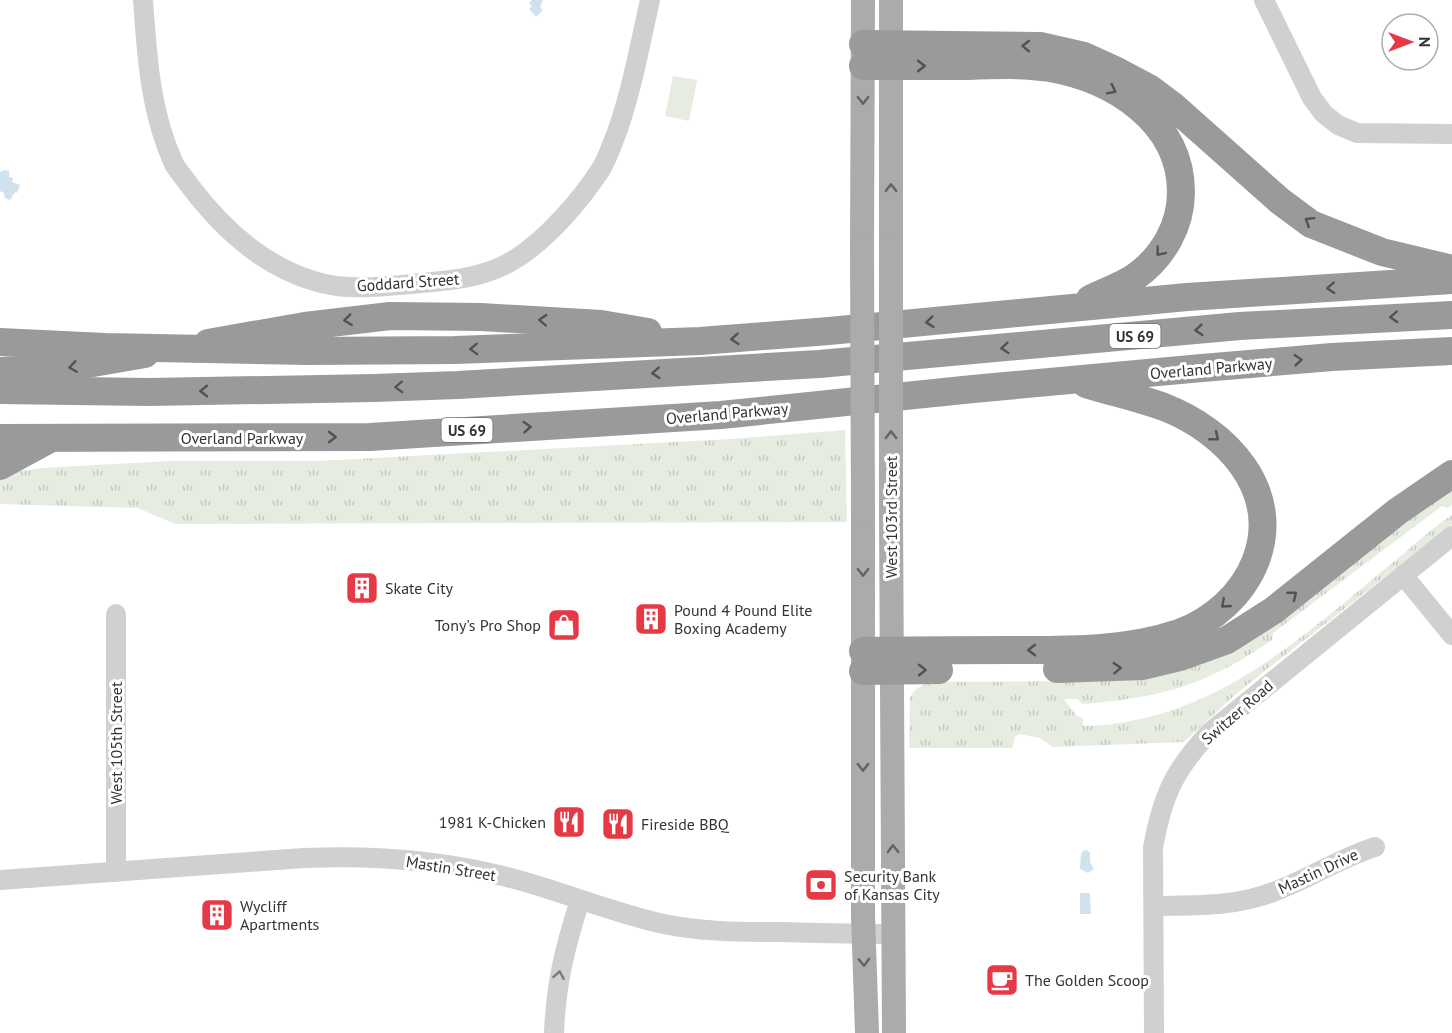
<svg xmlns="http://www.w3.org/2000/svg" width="1452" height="1033" font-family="'PT Sans',sans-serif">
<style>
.grass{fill:url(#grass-tufts)}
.pitch{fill:#e6ecdf}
.water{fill:#cfe2ee}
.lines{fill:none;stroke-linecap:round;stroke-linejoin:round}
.minor{stroke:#d0d0d0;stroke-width:20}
.major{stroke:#ababab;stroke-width:24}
.highway{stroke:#9a9a9a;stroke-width:28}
.major-bridge{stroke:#ababab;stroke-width:24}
.highway-bridge{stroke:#9a9a9a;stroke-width:28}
.oneway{stroke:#525252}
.oneway2{stroke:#636363}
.oneway3{stroke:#7a7a7a}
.labels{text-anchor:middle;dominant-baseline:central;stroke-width:6;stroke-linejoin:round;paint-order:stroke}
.shield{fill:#fff;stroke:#707070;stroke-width:1.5}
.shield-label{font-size:15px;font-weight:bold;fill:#333}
.street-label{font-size:16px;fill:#333;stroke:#fff}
.poi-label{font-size:16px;fill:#333;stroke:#fff;text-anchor:start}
</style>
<defs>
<pattern id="grass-tufts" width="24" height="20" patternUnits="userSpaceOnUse" patternTransform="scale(1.5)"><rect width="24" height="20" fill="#e6ecdf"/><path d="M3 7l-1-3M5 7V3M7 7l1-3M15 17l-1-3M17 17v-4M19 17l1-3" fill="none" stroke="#c6cbc0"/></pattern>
</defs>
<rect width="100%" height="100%" fill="#fff"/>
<g class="grass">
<polygon points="845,430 847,522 175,524 138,508 0,504 0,474 41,468 171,461 319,461 731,439"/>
<path d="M 1452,487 L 1452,505 L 1448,508 L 1442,506 L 1273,633 L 1272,640 C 1254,652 1236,664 1216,673 C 1173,694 1129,700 1082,704 L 1078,699 L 1064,699 L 1076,715 L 1083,719 L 1083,726 C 1217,723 1305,633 1402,555 C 1418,541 1434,527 1452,515 L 1452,525 L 1266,670 L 1235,695 L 1184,742 L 1053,747 L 1040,738 L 1019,734 L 1015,737 L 1012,748 L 909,748 L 910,697 L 915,690 L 928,682 L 1106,681 L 1166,674 Z"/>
</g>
<polygon class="pitch" points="673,76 697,80 689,121 665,116"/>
<g class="water">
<polygon points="532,0 543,0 540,7 543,10 536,17 529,9 532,6 529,3"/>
<polygon points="5,170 9,171 9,177 13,178 12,182 20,185 17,193 15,192 10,200 5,198 4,193 0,191 0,172"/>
<polygon points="1087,850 1090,853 1090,862 1094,869 1088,873 1080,869 1081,854 1083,851"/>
<polygon points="1080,893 1090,893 1091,914 1080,914"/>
</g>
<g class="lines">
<g class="minor">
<path d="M 143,0 C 147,56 150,112 174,164 C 178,171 185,179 190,186 C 221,227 263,266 314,281 C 348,292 387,286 422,283 C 455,280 488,277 517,258 C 548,238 581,200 601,169 C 608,158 612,144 617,132 C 632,89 640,45 650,0"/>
<polyline points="1264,0 1312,98 1324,114 1338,125 1357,133 1452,134"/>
<polyline points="1403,575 1452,635"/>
<polyline points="116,614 116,872"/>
<path d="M 0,880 L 304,858 C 372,855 441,860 507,877 C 558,890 607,911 659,923 C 700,932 740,932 781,932 C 819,933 857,934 895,934"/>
<path d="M 1154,906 C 1194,905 1235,907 1273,892 C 1309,879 1340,858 1375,847"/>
<path d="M 554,1033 C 556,983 565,947 580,900"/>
<path d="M 1154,1033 L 1153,848 C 1162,797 1174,770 1209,733 L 1452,536"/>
</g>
<g class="major">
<polyline points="891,0 891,246"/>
<polyline points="862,248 863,0"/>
<polyline points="863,513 863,915 867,1033"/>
<polyline points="891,514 894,1033"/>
</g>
<g class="highway">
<polyline points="863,44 1040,46 1084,56 1117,71 1149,88 1173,106 1280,201 1311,224 1382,252 1452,269"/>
<path d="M 863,66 C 898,66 933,66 968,66 C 995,65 1023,64 1050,68 C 1113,79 1181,121 1181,192 C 1181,226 1163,257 1135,277 C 1122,286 1104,292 1090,299"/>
<polyline points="208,343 305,326 390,316 481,317 601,324 648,332"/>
<polyline points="307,351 455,350 700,341 829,331 1187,297 1452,280"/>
<polyline points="0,371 64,368 145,354"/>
<polyline points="0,390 149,392 374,388 458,385 819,364 1240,326 1452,315"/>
<polyline points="0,438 370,437 721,415 973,389 1202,368 1332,357 1452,351"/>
<polyline points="0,466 48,440"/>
<path d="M 863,651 C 913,650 963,650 1013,650 C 1068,650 1126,651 1179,633 C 1213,621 1243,594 1256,560 C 1282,490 1226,431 1164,407 C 1139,398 1112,392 1086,384"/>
<polyline points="1057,669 1143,666 1180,657 1227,640 1274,610 1398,511 1452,474"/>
<polyline points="863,671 939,670"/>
</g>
<g class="major-bridge">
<polyline points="891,246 891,514"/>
<polyline points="862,248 863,513"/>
</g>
<polyline class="highway-bridge" points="0,342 105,347 307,351"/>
</g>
<defs><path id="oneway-chevron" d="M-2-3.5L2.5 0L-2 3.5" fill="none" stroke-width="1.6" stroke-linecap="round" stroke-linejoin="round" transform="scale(1.5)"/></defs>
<g class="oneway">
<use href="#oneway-chevron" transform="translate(1026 46) rotate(-179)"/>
<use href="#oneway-chevron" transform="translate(921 66)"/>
<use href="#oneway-chevron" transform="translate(1112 90) rotate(27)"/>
<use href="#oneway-chevron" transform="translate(1309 221) rotate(-148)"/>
<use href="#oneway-chevron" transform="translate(1160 252) rotate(128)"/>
<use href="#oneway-chevron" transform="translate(1331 288) rotate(177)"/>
<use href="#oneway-chevron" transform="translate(1394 317) rotate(177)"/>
<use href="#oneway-chevron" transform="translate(348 320) rotate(173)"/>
<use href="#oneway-chevron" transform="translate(543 320) rotate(-177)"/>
<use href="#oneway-chevron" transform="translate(930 322) rotate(174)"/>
<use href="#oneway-chevron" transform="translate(1199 330) rotate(175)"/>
<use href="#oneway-chevron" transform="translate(735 339) rotate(176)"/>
<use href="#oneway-chevron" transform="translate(1005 348) rotate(175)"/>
<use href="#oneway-chevron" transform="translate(474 349) rotate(178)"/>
<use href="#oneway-chevron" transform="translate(1298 360) rotate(-5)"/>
<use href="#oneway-chevron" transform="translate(73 367) rotate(172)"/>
<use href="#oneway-chevron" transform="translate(656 373) rotate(177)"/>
<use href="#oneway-chevron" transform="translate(399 387) rotate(178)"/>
<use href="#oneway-chevron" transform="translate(204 391) rotate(179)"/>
<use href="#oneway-chevron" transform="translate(527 427) rotate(-4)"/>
<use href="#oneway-chevron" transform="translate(332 437)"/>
<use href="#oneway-chevron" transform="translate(1215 437) rotate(39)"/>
<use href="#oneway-chevron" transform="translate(1293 595) rotate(-39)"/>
<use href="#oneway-chevron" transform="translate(1225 604) rotate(139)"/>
<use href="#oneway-chevron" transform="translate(1032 650) rotate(180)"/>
<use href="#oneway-chevron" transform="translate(1117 668) rotate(-3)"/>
<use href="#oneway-chevron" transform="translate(922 670)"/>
</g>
<g class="oneway2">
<use href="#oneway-chevron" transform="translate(863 100) rotate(90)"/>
<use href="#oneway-chevron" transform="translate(891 188) rotate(-90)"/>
<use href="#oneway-chevron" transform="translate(891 435) rotate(-90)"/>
<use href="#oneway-chevron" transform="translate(863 572) rotate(90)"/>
<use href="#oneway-chevron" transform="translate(863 767) rotate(90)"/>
<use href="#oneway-chevron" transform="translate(893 849) rotate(-91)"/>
<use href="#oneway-chevron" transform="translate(864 962) rotate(88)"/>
</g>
<use class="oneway3" href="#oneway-chevron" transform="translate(559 975) rotate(-80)"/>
<defs>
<g id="building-square" transform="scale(1.725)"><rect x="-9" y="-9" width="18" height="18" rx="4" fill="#e63946" stroke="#fff"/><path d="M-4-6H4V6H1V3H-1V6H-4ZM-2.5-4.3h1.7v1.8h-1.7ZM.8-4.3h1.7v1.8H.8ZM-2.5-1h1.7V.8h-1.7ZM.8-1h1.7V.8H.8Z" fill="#fff"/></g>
<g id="shop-square" transform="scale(1.725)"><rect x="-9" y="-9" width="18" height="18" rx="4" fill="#e63946" stroke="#fff"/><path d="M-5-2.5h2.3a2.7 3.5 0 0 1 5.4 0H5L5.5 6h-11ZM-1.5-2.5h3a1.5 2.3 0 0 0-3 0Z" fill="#fff"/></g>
<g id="restaurant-square" transform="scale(1.725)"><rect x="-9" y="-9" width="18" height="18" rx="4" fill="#e63946" stroke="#fff"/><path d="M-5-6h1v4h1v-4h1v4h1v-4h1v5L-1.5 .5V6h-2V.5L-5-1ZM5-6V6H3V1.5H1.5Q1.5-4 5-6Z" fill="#fff"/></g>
<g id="bank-square" transform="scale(1.725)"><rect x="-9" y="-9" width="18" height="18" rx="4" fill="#e63946" stroke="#fff"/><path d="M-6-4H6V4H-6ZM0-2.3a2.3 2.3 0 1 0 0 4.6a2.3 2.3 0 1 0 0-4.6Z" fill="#fff"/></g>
<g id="cafe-square" transform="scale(1.725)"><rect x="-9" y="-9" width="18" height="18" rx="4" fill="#e63946" stroke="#fff"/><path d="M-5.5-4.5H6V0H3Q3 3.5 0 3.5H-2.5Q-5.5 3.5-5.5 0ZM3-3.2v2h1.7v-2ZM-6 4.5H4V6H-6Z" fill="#fff"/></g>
</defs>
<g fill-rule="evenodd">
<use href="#building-square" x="362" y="588"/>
<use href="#building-square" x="651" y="619"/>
<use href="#shop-square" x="564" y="625"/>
<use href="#restaurant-square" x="569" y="822"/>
<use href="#restaurant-square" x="618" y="824"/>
<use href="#bank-square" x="821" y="885"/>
<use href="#building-square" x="217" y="915"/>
<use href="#cafe-square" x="1002" y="980"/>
</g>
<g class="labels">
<g class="shield">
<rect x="1109.5" y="324" width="51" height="24" rx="4.5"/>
<rect x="441.5" y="418" width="51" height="24" rx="4.5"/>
</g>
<g class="shield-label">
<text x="1135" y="336">US 69</text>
<text x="467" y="430">US 69</text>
</g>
<g class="street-label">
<text transform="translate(408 282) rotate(-4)">Goddard Street</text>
<text transform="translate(1211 368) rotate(-5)">Overland Parkway</text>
<text transform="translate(727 413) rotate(-5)">Overland Parkway</text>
<text x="242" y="438">Overland Parkway</text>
<text transform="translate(891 517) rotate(-90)">West 103rd Street</text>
<text transform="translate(1237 712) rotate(-41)">Switzer Road</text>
<text transform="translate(116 743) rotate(-90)">West 105th Street</text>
<text transform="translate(451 868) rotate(9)">Mastin Street</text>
<text transform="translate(1318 871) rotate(-25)">Mastin Drive</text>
</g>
<g class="poi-label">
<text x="385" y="588">Skate City</text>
<text x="674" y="610">Pound 4 Pound Elite<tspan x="674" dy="18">Boxing Academy</tspan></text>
<text x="541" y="625" text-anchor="end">Tony's Pro Shop</text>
<text x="546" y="822" text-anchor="end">1981 K-Chicken</text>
<text x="641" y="824">Fireside BBQ</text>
<text x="844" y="876">Security Bank<tspan x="844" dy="18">of Kansas City</tspan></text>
<text x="240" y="906">Wycliff<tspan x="240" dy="18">Apartments</tspan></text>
<text x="1025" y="980">The Golden Scoop</text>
</g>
</g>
<g transform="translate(1410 42) rotate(90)"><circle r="28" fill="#ffffff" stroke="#adadad" stroke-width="1.5"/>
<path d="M0-4.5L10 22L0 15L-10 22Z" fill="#e63946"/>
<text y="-9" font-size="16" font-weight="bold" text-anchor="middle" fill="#333333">N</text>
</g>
</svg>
